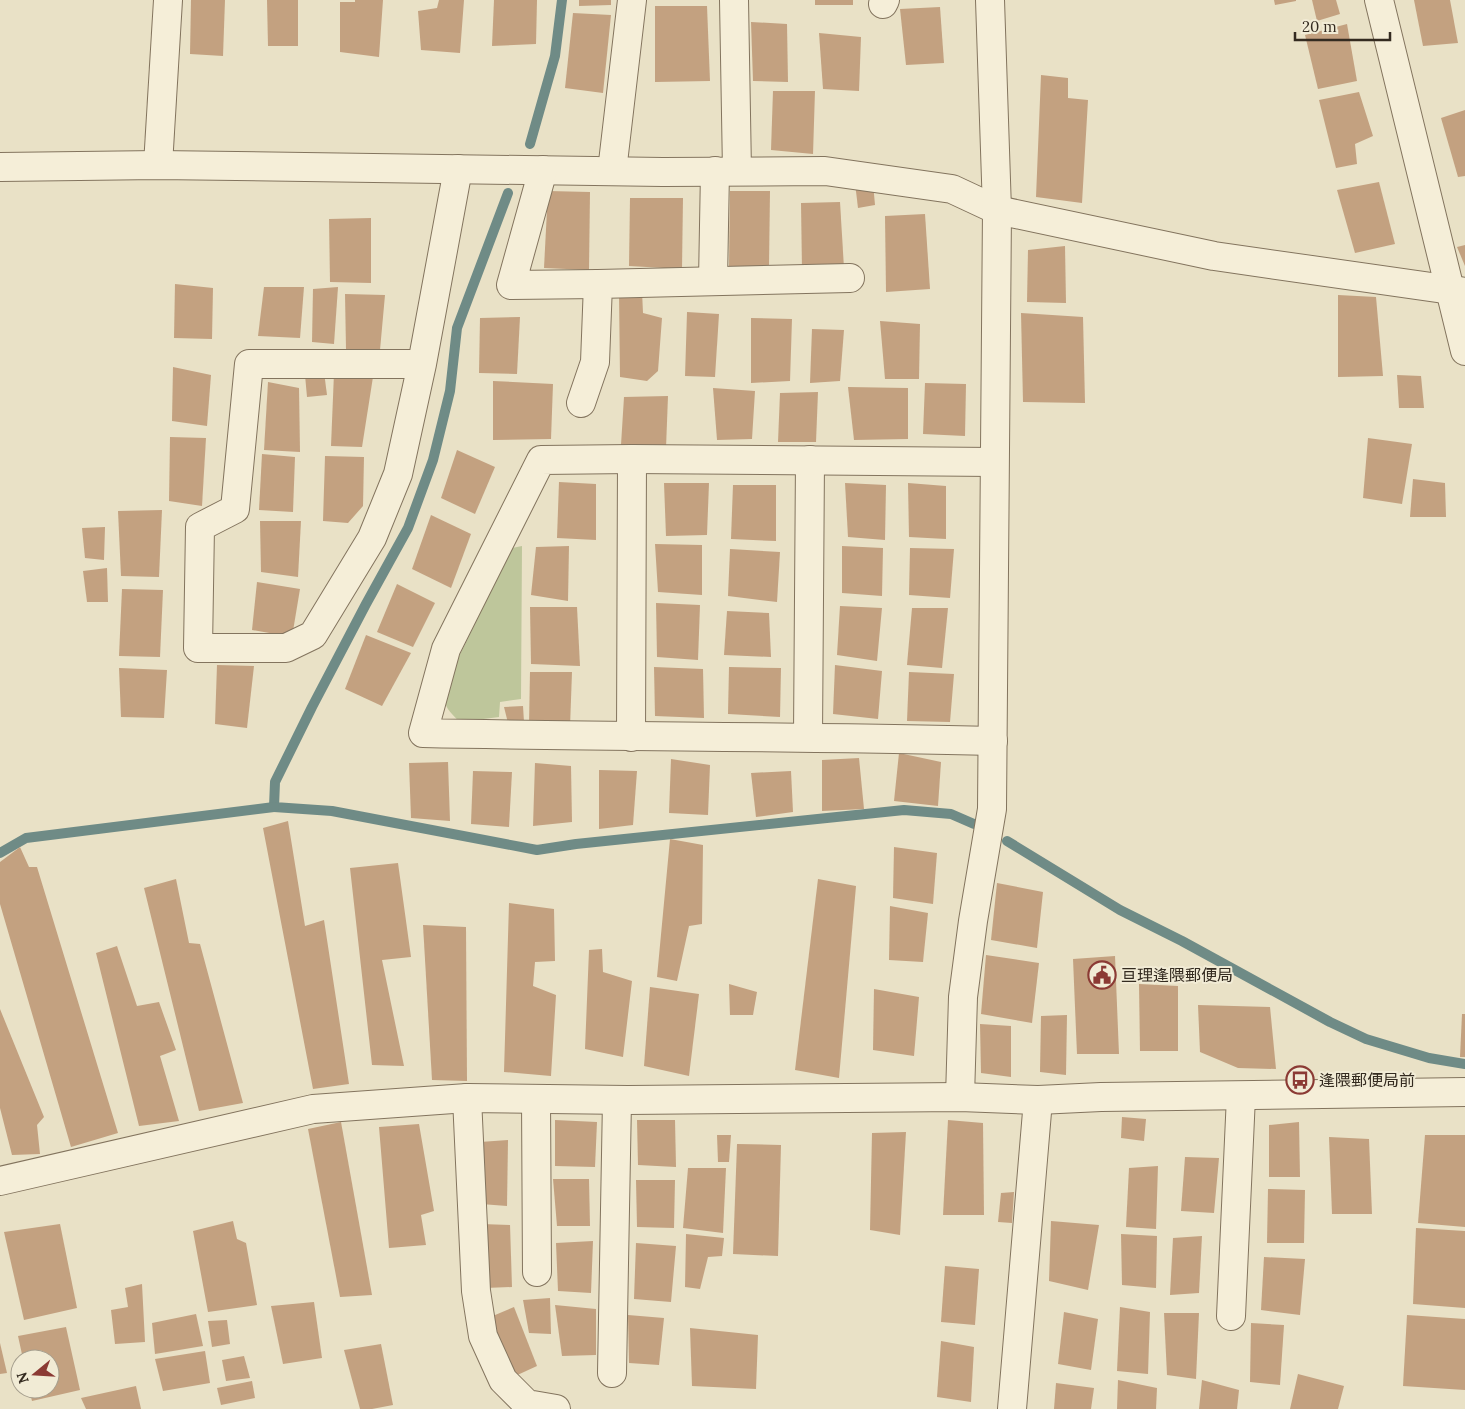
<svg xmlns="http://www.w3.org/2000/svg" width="1465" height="1409" font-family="Lora,'Noto Sans JP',serif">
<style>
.green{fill:#bec69b}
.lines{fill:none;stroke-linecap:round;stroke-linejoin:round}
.stream{stroke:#6f8b86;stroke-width:10}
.building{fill:#c3a180}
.minor-casing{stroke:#83745e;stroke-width:30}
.tertiary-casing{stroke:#83745e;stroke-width:30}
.minor{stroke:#f5eed8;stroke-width:28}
.tertiary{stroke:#f5eed8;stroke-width:28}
.labels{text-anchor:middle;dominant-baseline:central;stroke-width:4;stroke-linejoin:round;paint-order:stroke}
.poi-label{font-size:16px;fill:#342b20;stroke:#f1ebd5;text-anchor:start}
</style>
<rect width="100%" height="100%" fill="#e9e1c6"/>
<path class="green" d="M 522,546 L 521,699 L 500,702 L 499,717 L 460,722 C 444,707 443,704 446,683 L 512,548 Z"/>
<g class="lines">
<g class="stream">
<polyline points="530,144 555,56 562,0"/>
<polyline points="508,193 457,328 450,391 433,460 408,528 366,604 312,707 275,782 274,807 332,811 537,850 576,844 904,810 951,814 974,824"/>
<polyline points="1007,841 1120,910 1182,941 1330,1022 1366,1039 1429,1058 1465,1064"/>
<polyline points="0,853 26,838 274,807"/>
</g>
</g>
<g class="building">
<polygon points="191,0 225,0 223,56 190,54"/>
<polygon points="267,0 298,0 298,46 268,46"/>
<polygon points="355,0 383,0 379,57 340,52 340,2 355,2"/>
<polygon points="439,0 464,0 460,53 421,50 418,11 437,8"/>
<polygon points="494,0 537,0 536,44 492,46"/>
<polygon points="579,0 611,0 611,5 579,6"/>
<rect x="815" y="0" width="38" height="5"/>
<polygon points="1274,0 1296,0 1296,1 1275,5"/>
<polygon points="1312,0 1336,0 1340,14 1317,21"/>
<polygon points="1414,0 1450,0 1458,43 1423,46"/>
<polygon points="655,6 707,6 710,81 655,82"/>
<polygon points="940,7 944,63 906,65 900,9"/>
<polygon points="573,13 611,15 603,93 565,88"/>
<polygon points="751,22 787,24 788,82 753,81"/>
<polygon points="1347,24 1357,81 1318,89 1305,35"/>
<polygon points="819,33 861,37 859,91 823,89"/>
<polygon points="1041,75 1068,78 1068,98 1088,100 1082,203 1036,197"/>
<polygon points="773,91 815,91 813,154 771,150"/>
<polygon points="1359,92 1373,136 1355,144 1357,164 1336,168 1319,100"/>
<polygon points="1465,110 1465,176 1458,177 1441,118"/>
<polygon points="1379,182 1395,244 1355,253 1337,190"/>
<polygon points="855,183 873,183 875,205 858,208"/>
<polygon points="548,191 590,192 589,270 544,268"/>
<polygon points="730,191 770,191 769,267 729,267"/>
<polygon points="630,198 683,198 682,269 629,266"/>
<polygon points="840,202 844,268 802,270 801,203"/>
<polygon points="925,214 930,289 886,292 885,216"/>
<polygon points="371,218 371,283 330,282 329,219"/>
<polygon points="1465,245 1465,266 1457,247"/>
<polygon points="1065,246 1066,303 1027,302 1028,250"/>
<polygon points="175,284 213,288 212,339 174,338"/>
<polygon points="264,287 304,287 300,338 258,336"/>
<polygon points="338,287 334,344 312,342 313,289"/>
<polygon points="642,291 643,313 662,318 658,371 647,381 620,377 619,293"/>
<polygon points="345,294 385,295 380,350 346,349"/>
<polygon points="1338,295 1376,297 1383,376 1338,377"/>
<polygon points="687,312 719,314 715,377 685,376"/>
<polygon points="1021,313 1083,317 1085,403 1023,402"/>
<polygon points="520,317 517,374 479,373 480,318"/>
<polygon points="751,318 792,319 790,381 751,383"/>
<polygon points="880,321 920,324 919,379 885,379"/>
<polygon points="812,329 844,330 840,381 810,383"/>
<polygon points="173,367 211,375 207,426 172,421"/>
<polygon points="324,372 327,395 307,397 305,375"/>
<polygon points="334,373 373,377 362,447 331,446"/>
<polygon points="1397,375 1421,376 1424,408 1399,408"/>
<polygon points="493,381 553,384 551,439 493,440"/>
<polygon points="268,382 299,388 300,452 264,450"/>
<polygon points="925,383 966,384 965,436 923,434"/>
<polygon points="848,387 908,388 908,439 854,440"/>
<polygon points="713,388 755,391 752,439 717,440"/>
<polygon points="818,392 816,442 778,442 780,393"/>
<polygon points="668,396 666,448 621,445 624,397"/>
<polygon points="170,437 206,438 202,506 169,501"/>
<polygon points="1368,438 1412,444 1402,504 1363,498"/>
<polygon points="457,450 495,467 475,514 441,498"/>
<polygon points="262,454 295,457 293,512 259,510"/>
<polygon points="325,456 364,457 363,506 348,523 323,521"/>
<polygon points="1413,479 1445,483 1446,517 1410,517"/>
<polygon points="559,482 596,484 596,540 557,538"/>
<polygon points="664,483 709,483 707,535 666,536"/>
<polygon points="845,483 886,485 885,540 848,537"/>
<polygon points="908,483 946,486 946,539 909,537"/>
<polygon points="733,485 776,485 776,541 731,539"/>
<polygon points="162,510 159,577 121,576 118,511"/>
<polygon points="431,515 471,534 451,588 412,569"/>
<polygon points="260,521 301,521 298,577 261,572"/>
<polygon points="105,527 104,560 85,558 82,528"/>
<polygon points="655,544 702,545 702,595 658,592"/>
<polygon points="569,546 568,601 531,595 536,547"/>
<polygon points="842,546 883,548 882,596 842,593"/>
<polygon points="910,548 954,549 950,598 909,595"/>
<polygon points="730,549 780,552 777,602 728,596"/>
<polygon points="107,568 108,602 87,602 83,571"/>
<polygon points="257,582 300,589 292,637 252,630"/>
<polygon points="397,584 435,603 413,647 377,632"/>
<polygon points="122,589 163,590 160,657 119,656"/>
<polygon points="656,603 700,605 698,660 657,657"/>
<polygon points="840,606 882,608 877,661 837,655"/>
<polygon points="530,607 577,607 580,666 531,664"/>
<polygon points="912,608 948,608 942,668 907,665"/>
<polygon points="727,611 769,613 771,657 724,655"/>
<polygon points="366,635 411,653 382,706 345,689"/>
<polygon points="217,665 254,666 247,728 215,724"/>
<polygon points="835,665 882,671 878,719 833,714"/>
<polygon points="654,667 703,669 704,718 655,716"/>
<polygon points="729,667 781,668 780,717 728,714"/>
<polygon points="119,668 167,670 164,718 121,717"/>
<polygon points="530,672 572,672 570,727 529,725"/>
<polygon points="909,672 954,674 950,722 907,721"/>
<polygon points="523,706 524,722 508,723 504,707"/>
<polygon points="899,753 941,762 938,806 894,801"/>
<polygon points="859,758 864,809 822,811 822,760"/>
<polygon points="671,759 710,765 708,815 669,813"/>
<polygon points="448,762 450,821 411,818 409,763"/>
<polygon points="535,763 571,766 572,822 533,826"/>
<polygon points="599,770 637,771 633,825 599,829"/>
<polygon points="473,771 512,772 509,827 471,824"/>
<polygon points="791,771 793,812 756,817 751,773"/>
<polygon points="288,821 305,926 324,920 349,1084 313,1089 263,828"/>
<polygon points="670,839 703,845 702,924 689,926 677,981 657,977"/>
<polygon points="20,847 29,867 37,867 118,1133 71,1147 0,904 0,862"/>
<polygon points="894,847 937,853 933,904 893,898"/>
<polygon points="398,863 411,957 382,960 404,1066 372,1065 350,868"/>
<polygon points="176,879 189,943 200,944 243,1103 199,1111 144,888"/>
<polygon points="818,879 856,886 839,1078 795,1070"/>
<polygon points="997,883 1043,892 1037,948 991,940"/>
<polygon points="509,903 554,909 555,961 535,962 533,986 556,995 551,1076 504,1072"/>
<polygon points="890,906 928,913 923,962 889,960"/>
<polygon points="423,925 466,927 467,1081 432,1080"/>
<polygon points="117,946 137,1006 159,1002 176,1050 160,1056 179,1121 139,1126 96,953"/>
<polygon points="602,949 603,972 632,981 623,1057 585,1049 589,950"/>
<polygon points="986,955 1039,963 1032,1023 981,1014"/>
<polygon points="1115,956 1119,1054 1077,1054 1073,959"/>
<polygon points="729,984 757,992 753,1015 730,1015"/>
<polygon points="1139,984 1178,986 1178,1051 1140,1051"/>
<polygon points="650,987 699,994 689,1076 644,1066"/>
<polygon points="874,989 919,997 914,1056 873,1050"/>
<polygon points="1198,1005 1270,1007 1276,1069 1238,1068 1200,1052"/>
<polygon points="0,1009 44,1117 37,1125 40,1154 12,1155 0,1108"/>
<polygon points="1462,1014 1465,1014 1465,1057 1460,1057"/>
<polygon points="1067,1015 1066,1075 1040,1072 1041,1016"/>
<polygon points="980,1024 1011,1026 1011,1077 981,1073"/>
<polygon points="1122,1117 1146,1119 1144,1141 1121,1138"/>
<polygon points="555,1120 597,1122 595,1167 555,1166"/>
<polygon points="637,1120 675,1120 676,1167 638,1165"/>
<polygon points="948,1120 983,1123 984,1215 943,1215"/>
<polygon points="341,1122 372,1295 340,1297 308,1129"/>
<polygon points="1299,1122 1300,1177 1269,1177 1269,1125"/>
<polygon points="419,1124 434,1211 421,1215 426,1245 389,1248 379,1127"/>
<polygon points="906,1132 900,1235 870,1230 872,1133"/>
<polygon points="717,1135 731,1135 729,1162 718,1162"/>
<polygon points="1425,1135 1465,1135 1465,1227 1418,1223"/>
<polygon points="1329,1137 1369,1139 1372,1214 1332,1214"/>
<polygon points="508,1140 507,1206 481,1204 480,1142"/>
<polygon points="737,1144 781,1145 778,1256 733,1254"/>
<polygon points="1185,1157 1219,1158 1214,1213 1181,1211"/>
<polygon points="1158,1166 1156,1229 1126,1227 1129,1168"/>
<polygon points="688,1168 726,1168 723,1233 683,1228"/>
<polygon points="553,1179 589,1179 590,1226 557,1226"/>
<polygon points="636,1180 675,1180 674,1228 637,1227"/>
<polygon points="1268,1189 1305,1190 1304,1243 1267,1243"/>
<polygon points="1014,1192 1012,1223 998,1222 1001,1193"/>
<polygon points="233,1221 237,1239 246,1243 257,1305 208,1312 193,1231"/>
<polygon points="1051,1221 1099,1225 1088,1290 1049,1281"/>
<polygon points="60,1224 77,1308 24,1320 4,1232"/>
<polygon points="481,1224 510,1225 512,1287 485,1288"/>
<polygon points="1416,1228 1465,1231 1465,1308 1413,1304"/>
<polygon points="686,1234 724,1238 722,1256 708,1257 700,1289 685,1287"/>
<polygon points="1121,1234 1157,1236 1156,1288 1122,1285"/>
<polygon points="1202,1236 1199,1293 1170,1295 1173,1238"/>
<polygon points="593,1241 591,1293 558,1291 556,1243"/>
<polygon points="636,1243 676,1246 671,1302 634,1299"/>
<polygon points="1264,1257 1305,1259 1300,1315 1261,1310"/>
<polygon points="945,1266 979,1269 975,1325 941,1322"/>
<polygon points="142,1284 145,1342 115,1344 111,1310 128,1307 125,1288"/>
<polygon points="550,1298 551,1334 529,1333 523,1300"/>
<polygon points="314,1302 322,1358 283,1364 271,1306"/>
<polygon points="555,1305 596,1309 596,1355 562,1356"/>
<polygon points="514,1307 537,1366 513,1377 488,1318"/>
<polygon points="1120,1307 1150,1312 1148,1374 1117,1371"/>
<polygon points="1064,1312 1098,1319 1091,1370 1058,1364"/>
<polygon points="1164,1313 1199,1313 1196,1379 1167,1375"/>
<polygon points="196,1314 203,1346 155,1354 152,1323"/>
<polygon points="628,1315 664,1318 659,1365 629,1363"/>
<polygon points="1407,1315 1465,1319 1465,1390 1403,1386"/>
<polygon points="227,1320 230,1344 212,1347 208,1321"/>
<polygon points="1251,1323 1284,1325 1280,1385 1250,1382"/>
<polygon points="66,1327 80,1390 32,1401 29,1389 50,1389 50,1359 23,1359 18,1336"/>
<polygon points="690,1328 758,1335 756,1389 692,1386"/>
<polygon points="941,1341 974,1347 971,1402 937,1397"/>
<polygon points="0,1343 7,1373 0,1374"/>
<polygon points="381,1344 393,1405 372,1409 360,1409 344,1350"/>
<polygon points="205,1351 210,1383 163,1391 155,1359"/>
<polygon points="244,1356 250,1378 226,1381 222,1360"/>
<polygon points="1298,1374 1344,1386 1338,1409 1290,1409"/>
<polygon points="1118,1380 1157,1388 1156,1409 1117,1409"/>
<polygon points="1202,1380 1239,1390 1237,1409 1199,1409"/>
<polygon points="252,1381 255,1398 221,1405 217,1388"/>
<polygon points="1056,1383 1094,1388 1091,1409 1054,1409"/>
<polygon points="136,1386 141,1409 86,1409 81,1398"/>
</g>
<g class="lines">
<g class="minor-casing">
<g id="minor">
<polyline points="734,0 737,171"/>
<polyline points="1379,0 1465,351"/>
<polyline points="883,4 885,0"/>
<polyline points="158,165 168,0"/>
<polyline points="0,167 158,165 663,172 825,171 952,189 997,210 1214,256 1465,292"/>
<polyline points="543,170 511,285 598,284"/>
<polyline points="612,171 632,0"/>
<polyline points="713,281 715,171"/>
<polyline points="422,364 249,364 235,509 200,527 198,648 286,648 313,635 372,538 398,474 422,364 458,169"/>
<polyline points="581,403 595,362 598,284 850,278"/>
<polyline points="808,736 810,460"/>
<polyline points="631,737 632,459"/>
<path d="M 993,741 C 803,736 613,737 423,733 L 446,649 L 541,460 L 632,459 L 994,462"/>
<polyline points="960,1097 963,997 973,921 992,809 997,210 990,0"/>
<polyline points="467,1098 476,1291 483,1336 503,1380 527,1404 556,1409"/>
<polyline points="536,1099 537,1272"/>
<polyline points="1231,1316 1241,1096"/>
<polyline points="612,1373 617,1100"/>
<polyline points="1012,1409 1038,1100"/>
</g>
</g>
<g class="tertiary-casing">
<polyline id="tertiary" points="0,1181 313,1109 467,1098 628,1100 960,1097 1038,1100 1101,1097 1465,1092"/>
</g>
<use href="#minor" class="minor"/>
<use href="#tertiary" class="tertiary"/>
</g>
<defs>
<g id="civic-ring" transform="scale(1.4375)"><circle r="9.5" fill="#f1ebd5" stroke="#8b3a34" stroke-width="1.5"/><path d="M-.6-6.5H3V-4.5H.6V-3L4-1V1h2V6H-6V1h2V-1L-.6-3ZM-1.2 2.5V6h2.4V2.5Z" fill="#8b3a34"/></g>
<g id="bus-ring" transform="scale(1.4375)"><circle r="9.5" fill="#f1ebd5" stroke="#8b3a34" stroke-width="1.5"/><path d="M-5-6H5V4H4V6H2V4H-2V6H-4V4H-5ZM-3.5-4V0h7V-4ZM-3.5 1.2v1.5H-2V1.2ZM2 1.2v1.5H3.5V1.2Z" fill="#8b3a34"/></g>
</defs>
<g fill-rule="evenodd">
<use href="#civic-ring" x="1102" y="975"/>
<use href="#bus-ring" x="1300" y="1080"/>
</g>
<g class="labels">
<g class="poi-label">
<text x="1121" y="975">亘理逢隈郵便局</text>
<text x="1319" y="1080">逢隈郵便局前</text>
</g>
</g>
<g transform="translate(35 1374) rotate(252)"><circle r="24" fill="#f1ebd5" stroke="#a59e8d"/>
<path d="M0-4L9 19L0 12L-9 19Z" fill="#8b3a34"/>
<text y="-8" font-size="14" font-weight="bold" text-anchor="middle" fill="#342b20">N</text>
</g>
<path d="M1295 32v8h95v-8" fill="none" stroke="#342b20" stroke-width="2.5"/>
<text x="1302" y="32" font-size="15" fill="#342b20" stroke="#f1ebd5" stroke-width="4" paint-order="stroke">20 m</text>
</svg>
